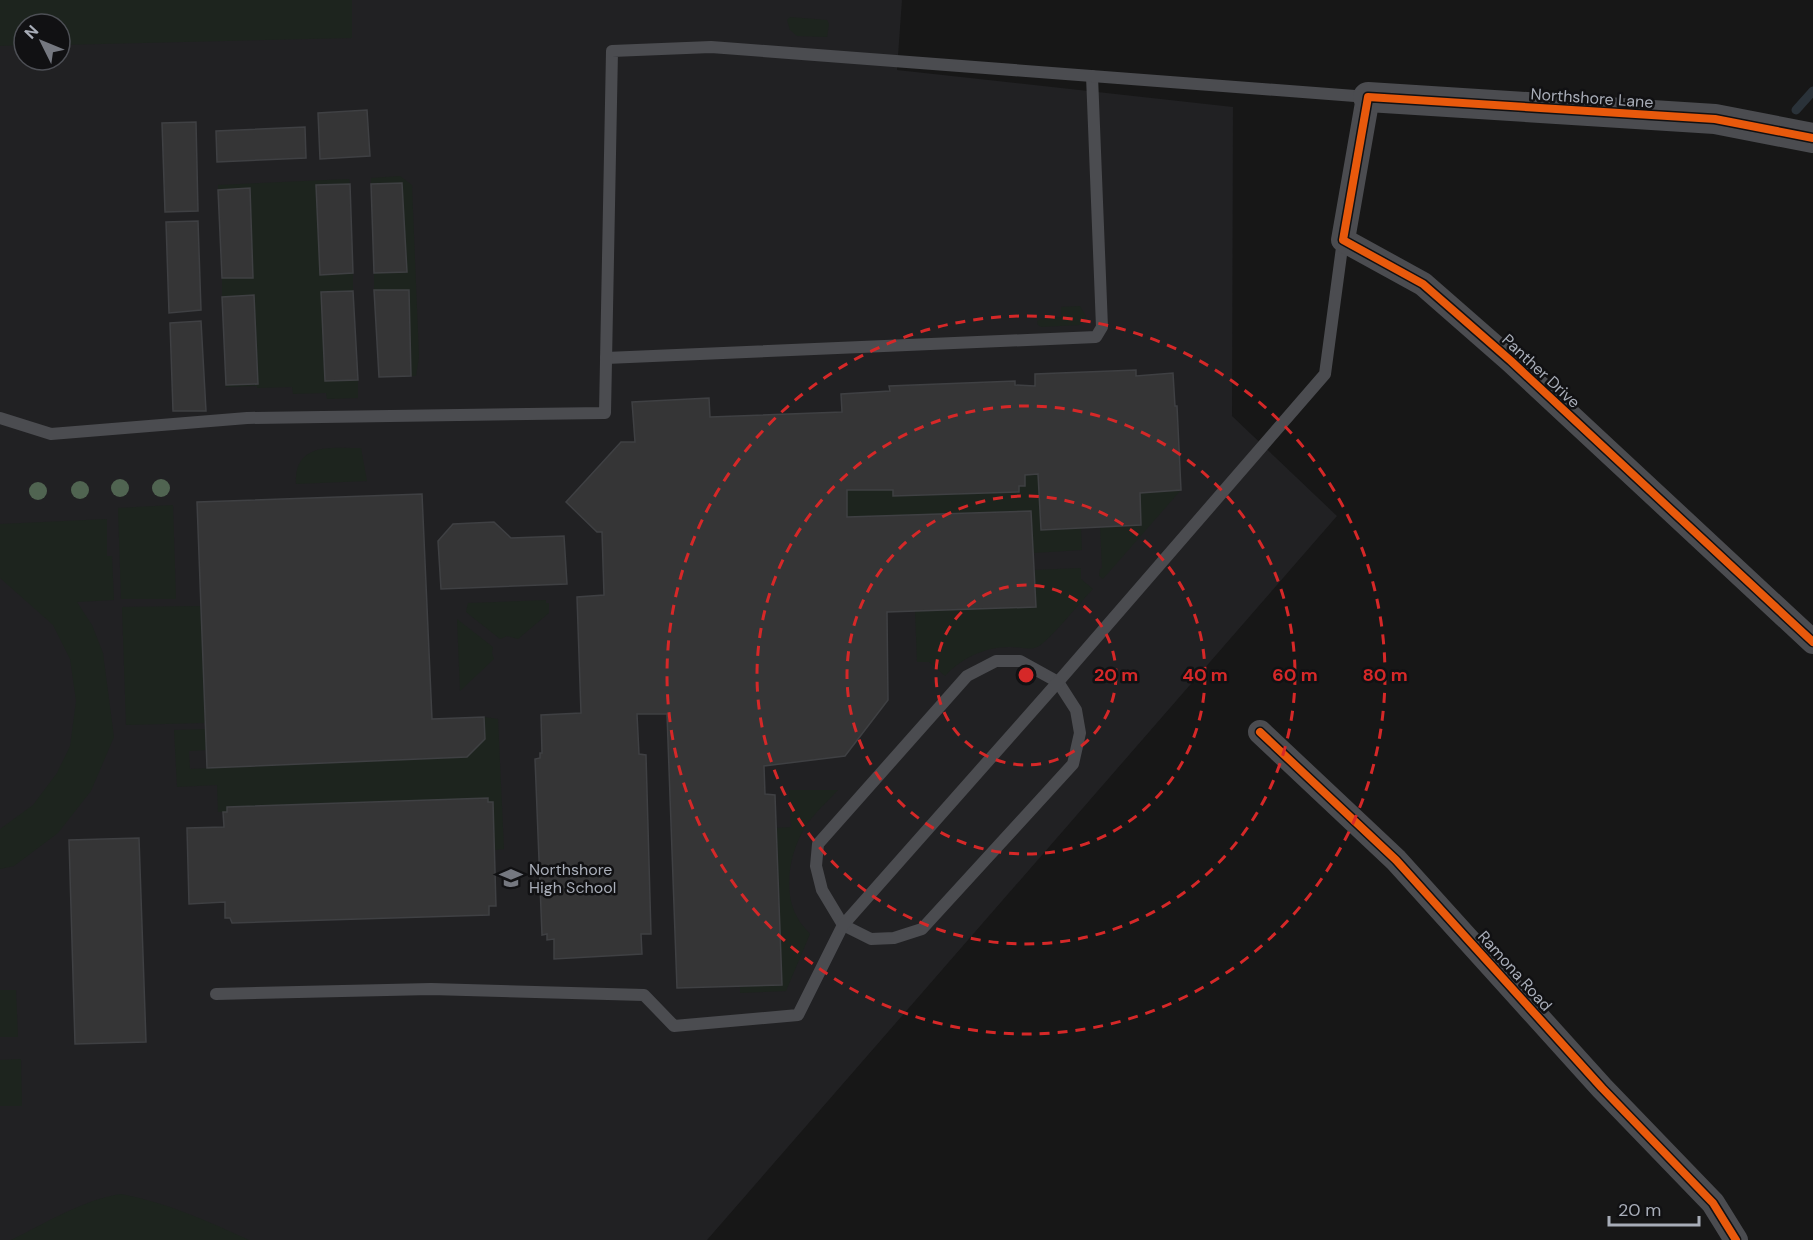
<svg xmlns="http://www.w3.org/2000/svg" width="1813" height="1240" font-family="'DM Sans',sans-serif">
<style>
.built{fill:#212123;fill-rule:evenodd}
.green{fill:#1d241e}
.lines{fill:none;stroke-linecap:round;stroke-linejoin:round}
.stream{stroke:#2a3239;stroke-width:9}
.building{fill:#353536;stroke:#3f4043;stroke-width:1.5}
.service{stroke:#4b4c50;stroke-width:12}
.minor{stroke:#4b4c50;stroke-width:24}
.tertiary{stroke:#4b4c50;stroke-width:30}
.cycleway-casing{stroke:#111113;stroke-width:11}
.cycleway{stroke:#e8590c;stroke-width:8}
.tree{fill:#506451}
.ring{fill:none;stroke:#d62828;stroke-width:3;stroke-dasharray:10 8}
.labels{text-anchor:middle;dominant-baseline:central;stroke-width:5;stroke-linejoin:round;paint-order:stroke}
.street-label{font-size:16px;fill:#a8adb8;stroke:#111113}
.poi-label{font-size:16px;fill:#a8adb8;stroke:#111113;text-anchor:start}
.centre{fill:#d62828;stroke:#111113;stroke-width:3}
.ring-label{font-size:18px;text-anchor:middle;font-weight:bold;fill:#d62828;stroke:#111113;stroke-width:5;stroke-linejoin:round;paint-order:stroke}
</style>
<rect width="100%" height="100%" fill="#171717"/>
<path class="built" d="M 0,0 L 902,0 L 897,70 L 1233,107 L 1232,416 L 1337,516 L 707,1240 L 0,1240 ZM 24,24 L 60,24 L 60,60 L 24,60 Z"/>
<g class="green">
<polygon points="0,0 352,0 352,38 60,45 60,24 24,24 24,45 0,46"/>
<polygon points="790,17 827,20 829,24 827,37 797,36 790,30 787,20"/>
<polygon points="400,176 412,185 419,357 416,376 411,376 409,290 374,290 374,273 407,272 402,183 371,184 371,178"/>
<polygon points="349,179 350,184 317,185 320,274 353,273 353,291 321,292 325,381 358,380 358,398 327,399 326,393 293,394 292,387 257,388 257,386 226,387 226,385 258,383 254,295 222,297 222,278 253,277 250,188 218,190 218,185"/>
<polygon points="1080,306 1086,316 1084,321 1079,325 1041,327 1038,325 1037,321 1041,319 1061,317 1061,307"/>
<path d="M 361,448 L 367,481 L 296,484 C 294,442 331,448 361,448 Z"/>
<polygon points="1038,474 1041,530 1081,528 1082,550 1033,553 1031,511 847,517 847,490 1025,486 1025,475"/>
<polygon points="1181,490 1103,579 1099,576 1100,569 1102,568 1100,527 1141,525 1140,493"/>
<polygon points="173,505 176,599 121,599 118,508"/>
<polygon points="107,519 107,556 112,556 114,600 77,602 92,625 103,653 114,737 91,791 58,833 14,866 0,869 0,829 33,805 57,773 70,746 76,701 70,659 53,625 0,578 0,524"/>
<path d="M 1081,568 L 1081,579 L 1093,589 C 1082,600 1050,640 1039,646 C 1030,651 1020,647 1011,647 C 987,646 961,658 945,676 L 929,662 L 917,662 L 915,611 L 1035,607 L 1034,570 Z"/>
<polygon points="546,600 546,603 549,603 549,613 518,639 507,636 500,639 466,612 468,603"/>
<polygon points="201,606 205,723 126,725 122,607"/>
<polygon points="457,619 493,647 492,653 494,659 460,691"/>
<polygon points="484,717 498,719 504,849 494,850 493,803 488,802 488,798 227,807 227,812 218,812 217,785 177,787 174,730 206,729 207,750 189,751 190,769 467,757 485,739"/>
<path d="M 789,790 L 838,790 C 827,802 812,815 804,829 C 790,853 783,889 796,915 C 799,922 805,928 810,934 L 786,991 L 740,993 L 740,986 L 782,985 L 776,828 L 791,827 Z"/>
<polygon points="0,990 16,990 18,1037 0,1037"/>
<polygon points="21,1059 22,1106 0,1106 0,1060"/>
<path d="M 121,1194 C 165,1202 208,1221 249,1240 L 11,1240 C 46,1223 82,1200 121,1194 Z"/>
</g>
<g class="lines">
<polyline class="stream" points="1796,110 1813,91"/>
</g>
<g class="building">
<polygon points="367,110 370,156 320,159 318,113"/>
<polygon points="196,122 198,211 165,212 162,123"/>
<polygon points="305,127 306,158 217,162 216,131"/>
<polygon points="402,183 407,272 374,273 371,184"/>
<polygon points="350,184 353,273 320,275 316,185"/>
<polygon points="250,188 253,278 222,278 218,190"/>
<polygon points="198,221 201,310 169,313 166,222"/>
<polygon points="374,290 409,290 411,376 379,377"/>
<polygon points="353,291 358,380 325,381 321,292"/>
<polygon points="254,295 258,384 226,385 222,297"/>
<polygon points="201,321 206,411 173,411 170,323"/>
<polygon points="1136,370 1136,376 1173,373 1175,406 1177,406 1181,490 1140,493 1141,525 1041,530 1038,474 1025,475 1025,486 1019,486 1019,492 893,496 893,490 847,490 847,517 1031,511 1036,607 887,612 888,700 845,756 764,766 765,794 775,795 782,985 677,988 667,714 637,714 639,754 646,755 651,934 641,934 642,954 554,959 554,939 547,940 547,934 542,935 535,759 540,758 540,753 542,753 541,715 581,713 577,597 604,595 602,532 597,532 566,502 621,442 635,442 632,402 709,398 710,417 842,412 841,394 890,391 889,386 1015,381 1015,385 1035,386 1035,374"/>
<polygon points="422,494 432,719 484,717 485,739 467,757 207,768 197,502"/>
<polygon points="494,522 511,538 564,536 567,584 441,589 438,541 453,524"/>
<polygon points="488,798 488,802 493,802 496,906 489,906 489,915 232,923 230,918 225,918 225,902 189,904 187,828 224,827 223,812 227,812 227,807"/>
<polygon points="139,838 146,1042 75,1044 69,840"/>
</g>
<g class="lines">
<g class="service">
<polyline points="606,358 1096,337 1102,327 1092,76"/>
<polyline points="0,418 51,434 247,418 605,413 612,51 711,47 1368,97"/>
<polygon points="996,661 1020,661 1058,682 1076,710 1080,733 1073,764 922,929 894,938 871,939 843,925 822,890 816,866 818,844 967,676"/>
<polyline points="216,994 431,989 644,995 674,1026 798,1015 843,925 1058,682 1325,374 1343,240"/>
</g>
<g class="minor">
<polyline points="1368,97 1343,240 1423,284 1511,361 1813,642"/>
<polyline points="1260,732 1396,860 1602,1088 1713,1203 1736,1240"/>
</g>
<polyline class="tertiary" points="1368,97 1715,119 1813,138"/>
<g class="cycleway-casing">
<g id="cycleway">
<polyline points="1813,138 1715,119 1368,97 1343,240 1423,284 1511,361 1813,642"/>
<polyline points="1260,732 1396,860 1602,1088 1713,1203 1736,1240"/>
</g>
</g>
<use href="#cycleway" class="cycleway"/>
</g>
<g class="tree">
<circle cx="120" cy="488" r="9"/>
<circle cx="161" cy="488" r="9"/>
<circle cx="80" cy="490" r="9"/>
<circle cx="38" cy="491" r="9"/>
</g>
<g class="ring">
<circle cx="1026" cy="675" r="90"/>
<circle cx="1026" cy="675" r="179"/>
<circle cx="1026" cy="675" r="269"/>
<circle cx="1026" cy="675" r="359"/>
</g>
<defs>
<g id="school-bare" transform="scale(1.8)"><path d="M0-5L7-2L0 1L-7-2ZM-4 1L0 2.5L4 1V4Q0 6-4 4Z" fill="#757880" stroke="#111113" stroke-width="2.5" paint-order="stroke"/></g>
</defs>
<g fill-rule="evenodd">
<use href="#school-bare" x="511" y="878"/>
</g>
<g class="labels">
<g class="street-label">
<text transform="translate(1592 98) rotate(4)">Northshore Lane</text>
<text transform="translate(1541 371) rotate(43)">Panther Drive</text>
<text transform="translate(1515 971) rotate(48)">Ramona Road</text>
</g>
<g class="poi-label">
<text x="529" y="869">Northshore<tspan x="529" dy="18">High School</tspan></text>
</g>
</g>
<circle cx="1026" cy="675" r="9" class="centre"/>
<g class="ring-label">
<text x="1116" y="681">20 m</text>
<text x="1205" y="681">40 m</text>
<text x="1295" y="681">60 m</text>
<text x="1385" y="681">80 m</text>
</g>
<g transform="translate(42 42) rotate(313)"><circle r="28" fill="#111113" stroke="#4d4f55" stroke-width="1.5"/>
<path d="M0-4.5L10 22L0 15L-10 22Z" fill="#757880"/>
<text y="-9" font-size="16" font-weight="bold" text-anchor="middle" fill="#a8adb8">N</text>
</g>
<path d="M1609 1216v9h90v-9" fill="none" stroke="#a8adb8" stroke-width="3"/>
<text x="1618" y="1216" font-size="18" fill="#a8adb8" stroke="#111113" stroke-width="4.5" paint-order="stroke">20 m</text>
</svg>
